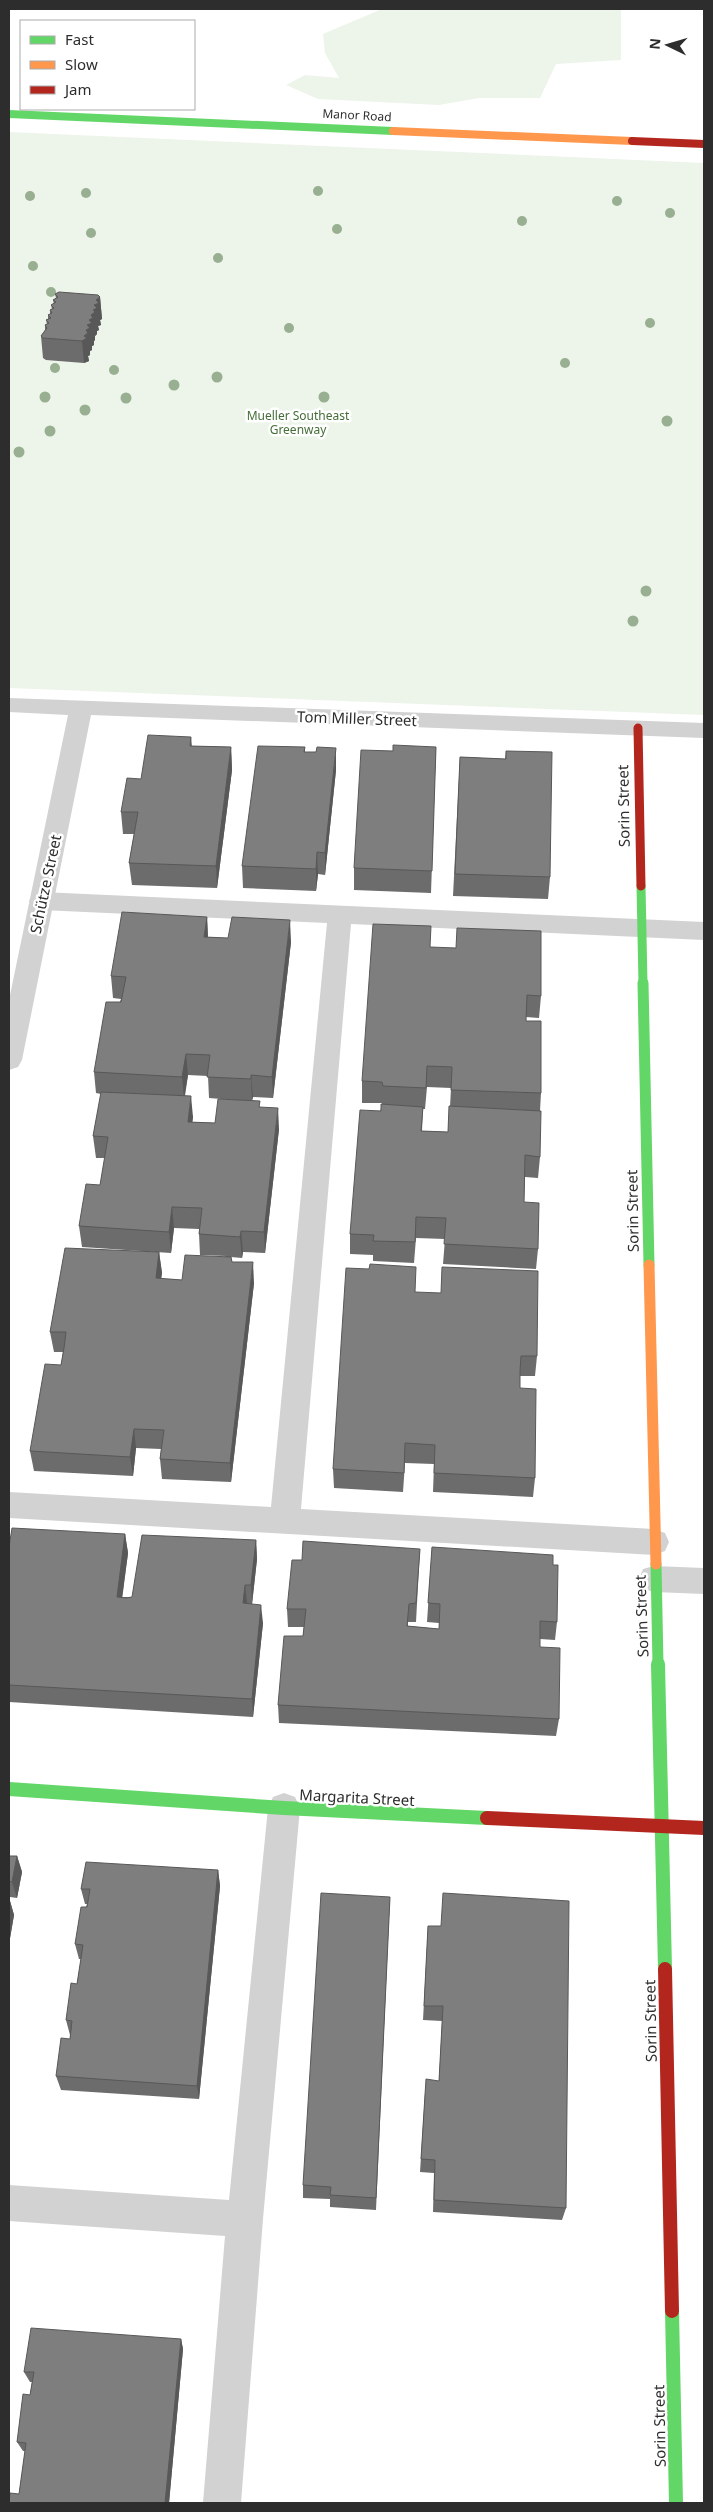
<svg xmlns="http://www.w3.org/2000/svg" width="713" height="2512" font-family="'Noto Sans',sans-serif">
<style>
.green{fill:#edf5ea}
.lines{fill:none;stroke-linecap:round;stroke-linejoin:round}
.lane{fill:#d2d2d2;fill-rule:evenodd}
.street{fill:#d2d2d2;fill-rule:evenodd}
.fast-far3{stroke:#63d668;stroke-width:8}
.fast-far2{stroke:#63d668;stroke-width:9}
.fast-far1{stroke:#63d668;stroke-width:11}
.fast{stroke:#63d668;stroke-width:14}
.slow-far1{stroke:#ff974d;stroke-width:8}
.slow{stroke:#ff974d;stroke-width:11}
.jam-far2{stroke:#b3261e;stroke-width:8}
.jam-far1{stroke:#b3261e;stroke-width:9}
.jam{stroke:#b3261e;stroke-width:14}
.tree{fill:#98af91}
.wall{fill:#6c6c6c;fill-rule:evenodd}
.shaded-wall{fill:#585858}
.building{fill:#7e7e7e;stroke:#585858}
.labels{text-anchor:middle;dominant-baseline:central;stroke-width:5;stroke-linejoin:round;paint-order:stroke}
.far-street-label{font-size:12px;fill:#2d2d2d;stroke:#fff}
.far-park-label{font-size:12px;fill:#446d37;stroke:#fff}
.street-label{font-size:15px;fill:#2d2d2d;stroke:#fff}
</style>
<rect width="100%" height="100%" fill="#fff"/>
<g class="green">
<polygon points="382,9 621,9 621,60 556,64 540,98 479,98 439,105 318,99 286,85 305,75 339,78 325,53 323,34"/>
<polygon points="9,132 704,163 704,715 9,688"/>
</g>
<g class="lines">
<g class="lane">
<polygon points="41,892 704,922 704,940 351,924 301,1509 654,1529 665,1533 669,1542 665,1551 654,1555 9,1518 9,1492 271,1507 327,923 41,910 32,907 29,901 32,895"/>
<polygon points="654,1566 704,1568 704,1594 654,1592 643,1589 639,1579 643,1569"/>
<polygon points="284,1793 295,1797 300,1808 263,2219 241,2503 203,2503 225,2236 9,2221 9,2185 229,2200 268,1808 273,1797"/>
</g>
<polygon class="street" points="9,698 704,723 704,738 91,715 22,1060 18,1067 9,1070 9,1000 68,715 9,712"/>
<polyline class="fast-far3" points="9,114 393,131"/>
<polyline class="fast-far2" points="641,886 643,984"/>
<g class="fast-far1">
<polyline points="643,983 649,1265"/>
<polyline points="656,1564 658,1665"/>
</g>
<g class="fast">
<polyline points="658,1664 665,1969"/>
<polyline points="9,1789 284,1808 487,1818"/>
<polyline points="672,2311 676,2503"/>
</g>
<polyline class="slow-far1" points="393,131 632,141"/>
<polyline class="slow" points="649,1265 656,1564"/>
<polyline class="jam-far2" points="632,141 704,144"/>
<polyline class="jam-far1" points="638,728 641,886"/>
<g class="jam">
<polyline points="487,1818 704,1828"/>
<polyline points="665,1969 672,2311"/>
</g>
</g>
<g class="tree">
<circle cx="318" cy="191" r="5"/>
<circle cx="86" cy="193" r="5"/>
<circle cx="30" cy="196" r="5"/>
<circle cx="617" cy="201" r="5"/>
<circle cx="670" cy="213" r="5"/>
<circle cx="522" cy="221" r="5"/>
<circle cx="337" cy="229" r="5"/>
<circle cx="91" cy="233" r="5"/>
<circle cx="218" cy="258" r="5"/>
<circle cx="33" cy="266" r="5"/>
<circle cx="51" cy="292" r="5"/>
<circle cx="650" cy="323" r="5"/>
<circle cx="289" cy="328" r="5"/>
<circle cx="565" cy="363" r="5"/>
<circle cx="55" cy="368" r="5"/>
<circle cx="114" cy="370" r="5"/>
<circle cx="217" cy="377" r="5.5"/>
<circle cx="174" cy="385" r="5.5"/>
<circle cx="45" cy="397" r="5.5"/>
<circle cx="324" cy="397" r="5.5"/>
<circle cx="126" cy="398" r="5.5"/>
<circle cx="85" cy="410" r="5.5"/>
<circle cx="667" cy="421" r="5.5"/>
<circle cx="50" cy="431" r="5.5"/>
<circle cx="19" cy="452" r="5.5"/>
<circle cx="646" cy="591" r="5.5"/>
<circle cx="633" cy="621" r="5.5"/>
</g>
<g class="wall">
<polygon points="55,294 100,297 102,319 100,320 101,325 98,326 99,330 97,331 97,334 95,336 95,340 94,341 94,345 92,346 92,350 90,351 90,355 88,356 89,361 84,363 46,360 43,358 41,336 45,330 45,325 47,324 46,320 48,319 48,315 50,314 50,310 52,309 51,305 54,304 53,300 56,298"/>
<polygon points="191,737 192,746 231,747 232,770 217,888 132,885 129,863 134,834 123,834 121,812 141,779"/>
<polygon points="305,747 305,752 336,770 325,875 318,874 316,891 243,888 242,866"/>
<polygon points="436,747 431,893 354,890 354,868"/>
<polygon points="506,751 550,877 548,899 453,896 460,757 505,759"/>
<path d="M 207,917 L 208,937 L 291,942 L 273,1098 L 253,1097 L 252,1100 L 260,1107 L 279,1129 L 265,1253 L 243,1252 L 242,1258 L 231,1257 L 232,1262 L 254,1283 L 231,1482 L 162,1479 L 160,1459 L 161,1449 L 136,1448 L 133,1476 L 34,1471 L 30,1451 L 61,1365 L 63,1352 L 54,1352 L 50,1332 L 159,1252 L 162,1273 L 161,1279 L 182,1280 L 226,1256 L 200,1255 L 199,1234 L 199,1229 L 174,1228 L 171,1253 L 82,1247 L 79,1226 L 100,1185 L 105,1158 L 96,1158 L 93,1136 L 101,1094 L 96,1093 L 94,1072 L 121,999 L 113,998 L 111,976 ZM 188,1075 L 208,1076 L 209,1098 L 234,1100 L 215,1123 L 192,1122 L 193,1117 L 185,1096 Z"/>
<path d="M 431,947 L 541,996 L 539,1018 L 526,1017 L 526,1021 L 541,1093 L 540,1111 L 540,1157 L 538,1178 L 525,1177 L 524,1202 L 538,1249 L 536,1269 L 443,1264 L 445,1239 L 416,1238 L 414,1263 L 373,1261 L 373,1255 L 350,1254 L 350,1234 L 382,1104 L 382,1103 L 362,1103 L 362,1081 ZM 427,1087 L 451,1088 L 450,1107 L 448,1132 L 422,1131 L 423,1109 L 425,1109 Z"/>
<polygon points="415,1292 537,1356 535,1376 520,1376 520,1388 535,1478 533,1497 433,1492 434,1464 405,1463 403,1492 334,1488 333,1469"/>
<polygon points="125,1534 128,1553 122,1597 132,1597 256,1540 257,1559 252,1604 263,1623 253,1717 9,1702 9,1547"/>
<polygon points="432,1547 553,1565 557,1622 555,1640 540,1639 540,1647 559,1719 556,1736 279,1723 278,1705 303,1636 304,1627 288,1627 287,1609 302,1560 420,1549 416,1622 408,1622 408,1626 439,1629 439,1623 427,1622"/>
<polygon points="9,1856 17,1856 22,1872 17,1898 10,1897 10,1901 14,1915 9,1944"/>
<polygon points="218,1870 220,1886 199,2099 61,2090 56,2076 70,2039 70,2035 66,2020 77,1984 81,1959 79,1959 75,1944 87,1904 85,1904 81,1889"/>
<polygon points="390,1897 376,2210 330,2207 330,2199 303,2198 303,2185"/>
<polygon points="428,1926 566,2208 562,2220 433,2212 434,2173 420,2172 425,2093 439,2081 442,2021 423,2020"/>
<polygon points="181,2339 183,2349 169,2503 9,2503 19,2494 25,2451 23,2451 17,2442 30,2395 32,2382 30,2382 24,2372"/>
</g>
<g class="shaded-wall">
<polygon points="100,297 102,319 100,320 101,325 98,326 99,330 97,331 97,334 95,336 95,340 94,341 94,345 92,346 92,350 90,351 90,355 88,356 89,361 84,363 82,341 96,300"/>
<polygon points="231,747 232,770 217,888 216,866"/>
<polygon points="336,748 336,770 325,875 325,853"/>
<polygon points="317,852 318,874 316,891 316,869"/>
<polygon points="207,917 208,939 204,937"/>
<polygon points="290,920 291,942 273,1098 272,1077"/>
<polygon points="186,1054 188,1075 184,1098 182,1077"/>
<polygon points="251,1075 253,1097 252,1101 251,1079"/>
<polygon points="191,1096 193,1117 190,1143 188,1122"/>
<polygon points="278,1108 279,1129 265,1253 264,1232"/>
<polygon points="172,1207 174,1228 171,1253 169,1232"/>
<polygon points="241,1231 243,1252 242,1258 240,1237"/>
<polygon points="159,1252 162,1273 158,1299 156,1278"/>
<polygon points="253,1262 254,1283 231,1482 230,1463"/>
<polygon points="134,1429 136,1448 133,1476 130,1457"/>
<polygon points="125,1534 128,1553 120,1615 117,1597"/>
<polygon points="256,1540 257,1559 252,1604 251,1585"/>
<polygon points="245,1585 247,1603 243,1603"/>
<polygon points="261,1605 263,1623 253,1717 252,1699"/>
<polygon points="17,1856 22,1872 17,1898 12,1882"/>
<polygon points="218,1870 220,1886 199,2099 197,2086"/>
<polygon points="9,1892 10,1897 10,1901 14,1915 9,1944"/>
<polygon points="181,2339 183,2349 169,2503 165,2503"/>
</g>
<g class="building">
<polygon points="59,292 98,295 100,297 96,300 99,303 94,305 97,308 93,310 95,312 91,315 93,318 89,320 92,323 87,325 90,328 86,330 88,333 84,336 87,338 82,341 43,338 41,336 47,328 45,325 49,323 46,320 51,318 48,315 52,313 50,310 54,308 51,305 56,302 53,300 58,297 55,294"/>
<polygon points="148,735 191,737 190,746 231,747 216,866 129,863 138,812 121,812 127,778 141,779"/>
<polygon points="393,745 436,747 432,871 354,868 361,750 393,751"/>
<polygon points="258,746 305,747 304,752 316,752 317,747 336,748 325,853 317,852 316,869 242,866"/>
<polygon points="506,751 552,752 550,877 455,874 460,757 506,759"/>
<polygon points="122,912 207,917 204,937 228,938 232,917 290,920 272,1077 251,1075 251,1079 207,1077 210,1055 186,1054 182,1077 94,1072 106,1002 121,1002 126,977 111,976"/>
<polygon points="373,924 431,926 430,947 456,948 457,928 541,931 541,996 527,995 526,1021 541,1021 541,1093 451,1090 452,1067 427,1066 426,1088 383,1086 382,1082 362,1081"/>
<polygon points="101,1092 191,1096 188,1122 215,1123 218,1099 260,1101 259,1107 278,1108 264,1232 241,1231 240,1237 199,1234 202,1208 172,1207 169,1232 79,1226 86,1184 100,1185 108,1137 93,1136"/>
<polygon points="381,1104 423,1107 421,1131 448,1132 449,1106 541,1111 540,1157 525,1155 524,1202 539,1203 538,1249 444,1244 446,1218 416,1217 415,1242 373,1241 374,1235 350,1234 360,1110 381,1111"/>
<polygon points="65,1248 159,1252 156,1278 182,1280 185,1255 231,1257 232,1262 253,1262 230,1463 160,1459 164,1430 134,1429 130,1457 30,1451 45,1364 61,1365 64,1348 66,1332 50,1332"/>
<polygon points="370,1264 416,1267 415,1292 441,1293 442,1267 538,1271 537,1356 521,1356 520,1371 520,1388 536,1389 535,1478 434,1473 435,1445 405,1443 404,1473 333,1469 346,1268 369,1269"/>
<polygon points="12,1528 125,1534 117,1597 126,1598 132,1597 142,1535 256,1540 251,1585 245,1585 243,1603 261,1605 252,1699 9,1685 9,1547"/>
<polygon points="303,1541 420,1549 416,1603 409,1604 407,1626 439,1629 440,1604 428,1603 432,1547 553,1555 553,1565 558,1565 557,1622 540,1621 540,1647 560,1648 559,1719 278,1705 284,1636 303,1636 306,1609 287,1609 292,1560 302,1560"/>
<polygon points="9,1856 17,1856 12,1882 9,1881"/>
<polygon points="86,1862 218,1870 197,2086 56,2076 61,2038 70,2039 72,2021 66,2020 71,1983 77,1984 83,1945 75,1944 81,1907 87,1907 90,1889 81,1889"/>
<polygon points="321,1893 390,1897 376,2198 330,2195 331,2187 303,2185"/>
<polygon points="443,1893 569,1901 566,2208 434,2200 435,2160 421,2159 426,2079 439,2081 443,2006 424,2006 428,1926 441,1926"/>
<polygon points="31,2328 181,2339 165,2503 9,2503 10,2493 19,2494 26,2443 17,2442 23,2394 30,2395 34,2372 24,2372"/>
</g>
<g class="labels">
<g class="far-street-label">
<text transform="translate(357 115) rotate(3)">Manor Road</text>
</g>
<g class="far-park-label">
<text x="298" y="415">Mueller Southeast<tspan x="298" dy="14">Greenway</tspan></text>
</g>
<g class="street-label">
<text transform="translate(357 718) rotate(2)">Tom Miller Street</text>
<text transform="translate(623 806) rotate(-91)">Sorin Street</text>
<text transform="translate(45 884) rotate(-78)">Schütze Street</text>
<text transform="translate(632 1211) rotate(-91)">Sorin Street</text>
<text transform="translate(641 1616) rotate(-92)">Sorin Street</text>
<text transform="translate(357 1797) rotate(3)">Margarita Street</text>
<text transform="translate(650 2021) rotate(-91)">Sorin Street</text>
<text transform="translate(659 2426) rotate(-91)">Sorin Street</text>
</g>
</g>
<rect width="713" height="2512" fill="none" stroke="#2d2d2d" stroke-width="20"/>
<rect x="20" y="20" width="175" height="90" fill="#ffffff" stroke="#ababab"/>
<rect x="30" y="36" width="25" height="8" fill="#63d668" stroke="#ababab"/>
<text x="65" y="45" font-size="15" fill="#2d2d2d">Fast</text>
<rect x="30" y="61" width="25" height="8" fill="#ff974d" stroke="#ababab"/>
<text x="65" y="70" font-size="15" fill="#2d2d2d">Slow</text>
<rect x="30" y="86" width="25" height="8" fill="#b3261e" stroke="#ababab"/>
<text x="65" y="95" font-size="15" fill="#2d2d2d">Jam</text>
<g transform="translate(668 45) rotate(275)" stroke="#ffffff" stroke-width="4" paint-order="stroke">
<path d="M0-4L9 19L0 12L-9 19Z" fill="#2d2d2d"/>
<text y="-8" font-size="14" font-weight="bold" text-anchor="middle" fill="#2d2d2d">N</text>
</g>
</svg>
